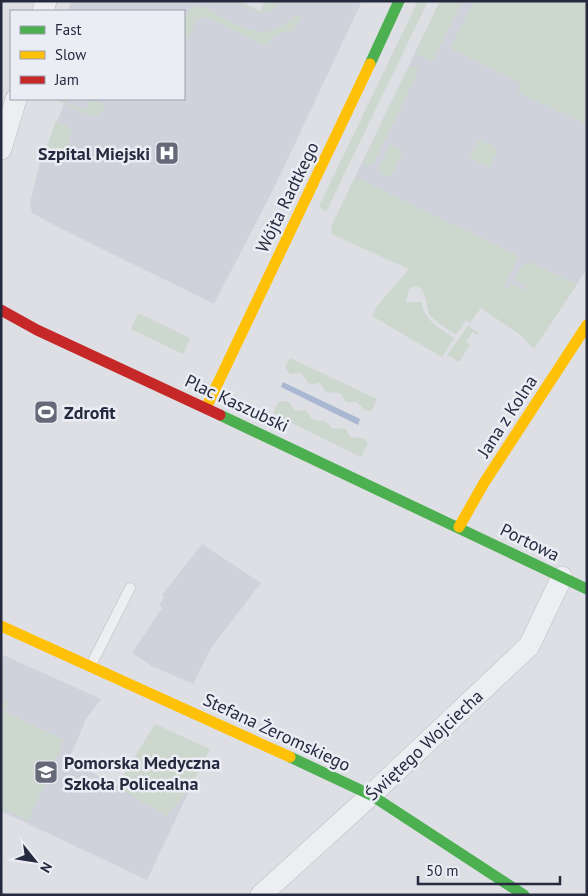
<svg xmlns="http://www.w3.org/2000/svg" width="588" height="896" font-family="'PT Sans',sans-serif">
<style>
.built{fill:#cfd2db}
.green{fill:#ccd7ce}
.water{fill:#aab7d2}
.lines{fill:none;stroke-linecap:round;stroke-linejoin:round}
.lane-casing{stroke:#bcbdc2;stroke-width:11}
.street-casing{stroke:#bcbdc2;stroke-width:22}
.lane{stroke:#edeef1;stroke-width:10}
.street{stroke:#edeef1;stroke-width:21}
.fast{stroke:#4caf50;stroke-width:11}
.slow{stroke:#ffc107;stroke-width:11}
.jam{stroke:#c62828;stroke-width:11}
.labels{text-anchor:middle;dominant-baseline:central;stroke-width:5;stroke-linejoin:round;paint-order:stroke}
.poi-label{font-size:18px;font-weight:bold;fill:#252a3e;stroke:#ebedf5;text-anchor:start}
.street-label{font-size:18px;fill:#252a3e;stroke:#ebedf5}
</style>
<rect width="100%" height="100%" fill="#dedfe4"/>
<g class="built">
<polygon points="71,1 240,1 260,11 265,1 362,1 274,188 214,304 60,228 32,213 30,203 41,157 43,156 66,99 184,99 184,11 68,11"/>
<polygon points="440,1 575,1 587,118 587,269 547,329 332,225"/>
<polygon points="202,544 261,583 211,648 193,684 152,666 132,653 162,608 159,605 164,598 162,595"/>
<polygon points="1,654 101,699 86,719 69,759 167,816 192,785 147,880 1,811"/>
</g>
<g class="green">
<path d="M 234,1 L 240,1 L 260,11 L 265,1 L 279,1 C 267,23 251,9 234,1 Z"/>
<polygon points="418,1 428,1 326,212 319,206"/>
<polygon points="440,1 462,1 433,62 415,53"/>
<polygon points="474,1 587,1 587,125 518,92 521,83 450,48"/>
<path d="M 200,6 C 221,14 251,38 274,30 C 284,27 291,15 301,15 L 294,30 L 280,33 L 273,36 L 269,43 L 263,45 L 210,18 L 203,17 L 196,21 L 186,41 L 184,40 C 184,28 183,19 189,9 Z"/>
<polygon points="409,66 413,66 418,69 417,74 374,163 369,166 362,163"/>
<polygon points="55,99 66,99 65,102 86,110 91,99 104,104 106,106 99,115 93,117"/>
<polygon points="56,121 70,128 72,132 68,146 69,156 46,149"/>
<polygon points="479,139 498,149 489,168 469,158"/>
<polygon points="390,144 403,151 391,178 378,172"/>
<path d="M 355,177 L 519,256 L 504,286 L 509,288 L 511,283 L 523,290 L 527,286 L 514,280 L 523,264 L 530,262 L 577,284 L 534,349 L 523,337 L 481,308 L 470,323 L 466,320 L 456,335 C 448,329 436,323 430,315 C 425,307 428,279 409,289 L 406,302 L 422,302 C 423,320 440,328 454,338 L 442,357 L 372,316 L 377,306 L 409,269 L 331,234 L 332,225 Z"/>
<polygon points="138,313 190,338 183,354 131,329"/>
<polygon points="468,326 479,333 477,335 473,332 466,342 470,345 459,362 447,355"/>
<polygon points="290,358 377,399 371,411 364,410 357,402 346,402 340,393 326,392 320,383 313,384 308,383 303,375 300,373 290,374 285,367"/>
<path d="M 286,401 L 290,403 L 295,411 L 306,410 L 312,419 C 326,423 321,416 332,428 L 346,429 L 350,437 L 362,438 L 366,440 L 368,443 L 361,457 L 273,414 L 278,402 Z"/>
<polygon points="1,699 9,702 5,712 63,739 60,747 61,748 28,821 1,808"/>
<polygon points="155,724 210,749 192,785 167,816 116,787"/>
</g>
<polygon class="water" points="283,382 360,419 358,425 281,387"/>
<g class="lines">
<g class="lane-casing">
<polyline id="lane" points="91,665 130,588"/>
</g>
<g class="street-casing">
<g id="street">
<polyline points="43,11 46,1"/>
<polyline points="1,149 16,99"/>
<polyline points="261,895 371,795 529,646 562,577"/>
</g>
</g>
<use href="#lane" class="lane"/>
<use href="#street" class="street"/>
<g class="fast">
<polyline points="370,64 399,1"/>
<polyline points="220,415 587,589"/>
<polyline points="290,757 371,795 524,895"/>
</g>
<g class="slow">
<polyline points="206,408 370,64"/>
<polyline points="459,527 484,483 587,325"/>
<polyline points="1,626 290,757"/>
</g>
<polyline class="jam" points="1,310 37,330 220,415"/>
</g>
<defs>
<g id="hospital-square" transform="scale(1.25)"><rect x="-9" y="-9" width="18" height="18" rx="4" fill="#666978" stroke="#ebedf5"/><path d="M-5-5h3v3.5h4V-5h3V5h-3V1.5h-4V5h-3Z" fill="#fff"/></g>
<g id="stadium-square" transform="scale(1.25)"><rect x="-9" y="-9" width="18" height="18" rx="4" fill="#666978" stroke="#ebedf5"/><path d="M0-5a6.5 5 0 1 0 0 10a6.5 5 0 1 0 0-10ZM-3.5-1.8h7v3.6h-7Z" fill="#fff"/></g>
<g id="university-square" transform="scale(1.25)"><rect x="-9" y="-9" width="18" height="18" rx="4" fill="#666978" stroke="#ebedf5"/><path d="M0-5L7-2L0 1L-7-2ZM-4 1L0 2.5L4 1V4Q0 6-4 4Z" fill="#fff"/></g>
</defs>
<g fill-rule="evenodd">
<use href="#hospital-square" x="167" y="153"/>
<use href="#stadium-square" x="46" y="412"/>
<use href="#university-square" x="46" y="772"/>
</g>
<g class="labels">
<g class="poi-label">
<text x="150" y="153" text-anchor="end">Szpital Miejski</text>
<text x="64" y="412">Zdrofit</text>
<text x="64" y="762">Pomorska Medyczna<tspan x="64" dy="21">Szkoła Policealna</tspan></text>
</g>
<g class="street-label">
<text transform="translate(287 197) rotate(-64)">Wójta Radtkego</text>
<text transform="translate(237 403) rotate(25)">Plac Kaszubski</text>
<text transform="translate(507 416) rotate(-57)">Jana z Kolna</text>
<text transform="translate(530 542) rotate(26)">Portowa</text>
<text transform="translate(277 732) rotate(25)">Stefana Żeromskiego</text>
<text transform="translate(424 745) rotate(-43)">Świętego Wojciecha</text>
</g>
</g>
<rect width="588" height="896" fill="none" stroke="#252a3e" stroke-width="5"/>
<rect x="10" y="10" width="175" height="90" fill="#ebedf5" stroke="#9c9fac"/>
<rect x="20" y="26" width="25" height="8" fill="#4caf50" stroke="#9c9fac"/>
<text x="55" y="35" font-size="15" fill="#252a3e">Fast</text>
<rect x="20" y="51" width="25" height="8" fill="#ffc107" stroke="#9c9fac"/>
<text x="55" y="60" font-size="15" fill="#252a3e">Slow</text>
<rect x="20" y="76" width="25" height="8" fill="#c62828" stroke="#9c9fac"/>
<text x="55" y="85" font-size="15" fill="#252a3e">Jam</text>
<g transform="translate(35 861) rotate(120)" stroke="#ebedf5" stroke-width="4" paint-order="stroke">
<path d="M0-4L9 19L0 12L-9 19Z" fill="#252a3e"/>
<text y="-8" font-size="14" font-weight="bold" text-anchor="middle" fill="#252a3e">N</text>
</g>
<path d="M418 876v8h142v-8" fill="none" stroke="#252a3e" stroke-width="2.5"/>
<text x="426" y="876" font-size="15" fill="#252a3e" stroke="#ebedf5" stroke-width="4" paint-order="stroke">50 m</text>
</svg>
